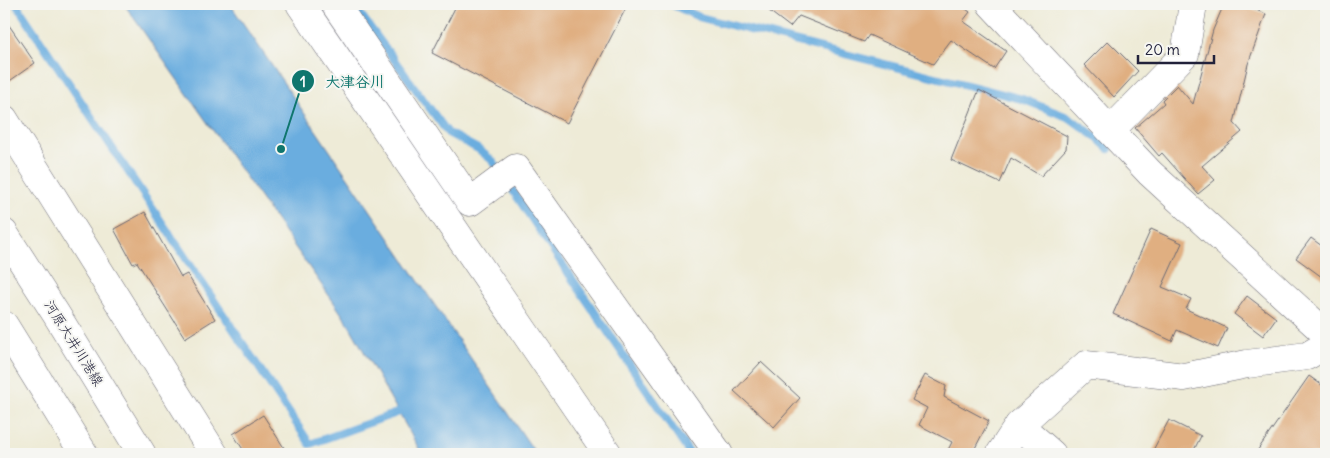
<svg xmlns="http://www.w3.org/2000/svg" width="1330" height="458" font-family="Delius,'Klee One',sans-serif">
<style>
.water{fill:#6baddf;stroke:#46688d}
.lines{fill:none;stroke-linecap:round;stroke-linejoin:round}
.stream{stroke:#6baddf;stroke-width:8}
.building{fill:#e0af81}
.minor-casing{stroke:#696872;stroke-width:29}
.major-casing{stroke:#696872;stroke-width:29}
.minor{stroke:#fff;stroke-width:28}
.major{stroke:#fff;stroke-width:28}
.labels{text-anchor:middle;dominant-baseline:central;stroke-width:4;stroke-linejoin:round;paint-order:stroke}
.street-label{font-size:14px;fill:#22223b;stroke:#f6f6f2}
.leader{fill:none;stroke:#0f766e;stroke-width:2}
.callout-dot{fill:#0f766e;stroke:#f6f6f2;stroke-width:2}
.mark-label{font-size:15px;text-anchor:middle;font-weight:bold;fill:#fff}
.callout-label{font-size:15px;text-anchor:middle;font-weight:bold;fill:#0f766e;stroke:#f6f6f2;stroke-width:4;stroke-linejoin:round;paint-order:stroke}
</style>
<rect width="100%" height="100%" fill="#f6f6f2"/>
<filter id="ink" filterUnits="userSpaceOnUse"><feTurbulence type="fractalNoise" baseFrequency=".02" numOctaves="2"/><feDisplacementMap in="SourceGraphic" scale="10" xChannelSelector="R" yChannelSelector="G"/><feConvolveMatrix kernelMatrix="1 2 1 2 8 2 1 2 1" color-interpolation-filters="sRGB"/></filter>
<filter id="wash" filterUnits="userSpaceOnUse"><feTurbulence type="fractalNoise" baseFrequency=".0096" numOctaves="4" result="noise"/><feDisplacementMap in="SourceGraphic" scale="20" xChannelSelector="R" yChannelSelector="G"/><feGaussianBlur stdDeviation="1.12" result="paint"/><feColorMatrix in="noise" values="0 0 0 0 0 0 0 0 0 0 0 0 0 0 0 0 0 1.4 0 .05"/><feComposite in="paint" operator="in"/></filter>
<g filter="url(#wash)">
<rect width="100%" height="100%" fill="#eeebd7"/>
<polygon class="water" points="124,4 230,4 536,454 422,454 349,325 335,304"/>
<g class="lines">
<g class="stream">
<polyline points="16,4 310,444 408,409"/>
<polyline points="353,4 448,133 478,149 493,161 690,454"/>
<polyline points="671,4 699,17 1022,99 1070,118 1096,137 1109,149"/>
</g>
</g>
<g id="blocks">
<g class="building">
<polygon points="457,4 628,4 567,123 432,53"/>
<polygon points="760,4 959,4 970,12 963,21 1006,51 994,69 951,40 933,64 869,35 864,42 799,16 790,27"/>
<polygon points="1224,4 1240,4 1266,14 1248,64 1234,123 1242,132 1202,166 1215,180 1198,194 1162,153 1159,156 1135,128 1164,103 1162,100 1177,85 1193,104 1213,30"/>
<polygon points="4,18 35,63 4,85"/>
<polygon points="1108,41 1138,71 1114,97 1084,65"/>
<polygon points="979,90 1067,136 1066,149 1041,176 1011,158 1000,183 951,160"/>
<polygon points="145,212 181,277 187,274 215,319 185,338 137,262 133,264 114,229"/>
<polygon points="1151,229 1182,243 1162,287 1191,299 1186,309 1227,328 1218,348 1177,330 1172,341 1113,314"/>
<polygon points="1311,238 1326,249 1326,280 1296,258"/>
<polygon points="1247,296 1276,318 1263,336 1234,314"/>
<polygon points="761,362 800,398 774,427 734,391"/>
<polygon points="925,375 946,386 944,397 989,421 972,454 946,454 952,442 919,425 927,408 912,400"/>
<polygon points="1309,376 1326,388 1326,454 1255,454"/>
<polygon points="263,415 288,454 246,454 233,434"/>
<polygon points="1169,420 1201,436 1192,454 1151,454"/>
</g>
</g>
</g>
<g filter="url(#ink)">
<use href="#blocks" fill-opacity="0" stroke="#696872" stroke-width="1"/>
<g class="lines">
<g class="minor-casing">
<g id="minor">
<polyline points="300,4 608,454"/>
<polyline points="335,4 470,202 516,168 719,454"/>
<polyline points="991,4 1150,173 1326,334"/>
<polyline points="4,119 214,454"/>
<polyline points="1111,130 1185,54 1193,4"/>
<polyline points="4,325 84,454"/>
<polyline points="1019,425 1052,454"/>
<polyline points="1000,454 1019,425 1086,365 1184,377 1247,364 1307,356 1326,345"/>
</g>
</g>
<g class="major-casing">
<polyline id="major" points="4,233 56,314 142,454"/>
</g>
<use href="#minor" class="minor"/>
<use href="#major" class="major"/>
</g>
</g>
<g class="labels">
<g class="street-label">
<text transform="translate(74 343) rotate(58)">河原大井川港線</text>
</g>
</g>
<path class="leader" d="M281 149L303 81"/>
<g class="callout-dot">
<circle cx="281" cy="149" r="5"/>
<circle cx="303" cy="81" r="12"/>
</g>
<g class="mark-label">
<text x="303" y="87">1</text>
</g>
<g class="callout-label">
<text x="355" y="87">大津谷川</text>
</g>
<rect width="1330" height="458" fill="none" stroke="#f6f6f2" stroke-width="20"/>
<path d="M1138 55v8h76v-8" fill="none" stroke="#22223b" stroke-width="2.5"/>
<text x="1145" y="55" font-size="15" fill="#22223b" stroke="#f6f6f2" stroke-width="4" paint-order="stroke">20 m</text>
</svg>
